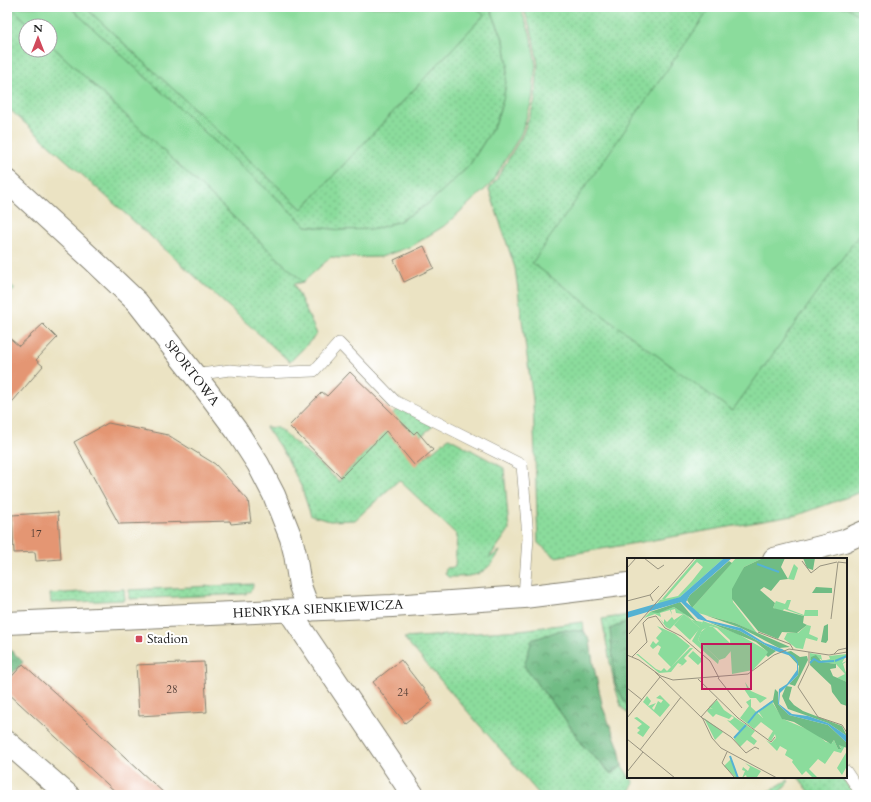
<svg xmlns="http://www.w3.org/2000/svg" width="871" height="802" font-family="Cardo,serif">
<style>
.grass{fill:url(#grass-dots);stroke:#547c5c}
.forest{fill:url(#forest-crowns);stroke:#466c50}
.garden{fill:#8bdc9c;stroke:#547c5c}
.building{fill:#e49673}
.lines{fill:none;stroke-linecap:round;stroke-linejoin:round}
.lane-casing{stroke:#848070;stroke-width:12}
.street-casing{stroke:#848070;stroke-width:24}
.secondary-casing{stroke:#848070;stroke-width:24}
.lane{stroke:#fff;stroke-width:11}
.street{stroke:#fff;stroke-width:22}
.secondary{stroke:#fff;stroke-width:22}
.poi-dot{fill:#d1495b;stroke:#fff;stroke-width:1.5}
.labels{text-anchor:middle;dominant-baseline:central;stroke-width:4;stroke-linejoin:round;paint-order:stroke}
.number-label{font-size:11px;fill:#4e3a32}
.street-label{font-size:13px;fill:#1c1c1c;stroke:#fff}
.poi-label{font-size:13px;fill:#1c1c1c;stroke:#fff;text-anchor:start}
.inset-river{fill:none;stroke:#55b2d3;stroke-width:2}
.inset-road{fill:none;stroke:#989380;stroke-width:1}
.view{fill:#c2185b;fill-opacity:0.15;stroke:#c2185b;stroke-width:2}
.inset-edge{fill:none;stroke:#1c1c1c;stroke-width:2}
</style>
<defs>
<pattern id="grass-dots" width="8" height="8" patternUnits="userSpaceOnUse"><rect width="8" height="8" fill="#8bdc9c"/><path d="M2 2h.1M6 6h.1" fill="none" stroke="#77bc86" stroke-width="1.8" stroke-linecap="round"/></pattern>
<pattern id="forest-crowns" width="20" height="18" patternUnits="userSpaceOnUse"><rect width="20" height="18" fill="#70bc84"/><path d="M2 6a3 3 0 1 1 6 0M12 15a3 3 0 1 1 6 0" fill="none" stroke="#5b986b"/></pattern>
</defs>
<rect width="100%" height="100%" fill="#fff"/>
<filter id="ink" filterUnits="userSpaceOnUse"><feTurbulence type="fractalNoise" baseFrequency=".025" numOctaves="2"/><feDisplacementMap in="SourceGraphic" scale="8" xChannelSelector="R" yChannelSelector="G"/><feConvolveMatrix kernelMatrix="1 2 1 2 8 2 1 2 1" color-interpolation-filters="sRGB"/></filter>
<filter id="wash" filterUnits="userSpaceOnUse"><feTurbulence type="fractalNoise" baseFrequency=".012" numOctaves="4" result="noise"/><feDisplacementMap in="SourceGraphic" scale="16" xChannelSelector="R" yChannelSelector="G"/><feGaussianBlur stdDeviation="0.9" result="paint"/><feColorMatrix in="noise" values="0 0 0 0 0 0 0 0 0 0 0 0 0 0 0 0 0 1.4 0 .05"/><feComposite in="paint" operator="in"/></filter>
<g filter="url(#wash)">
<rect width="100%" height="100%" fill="#ebe3c3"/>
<g class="grass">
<polygon points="7,7 11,7 31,26 26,26 26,50 50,50 50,44 303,282 294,284 317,334 290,362 7,107"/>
<polygon points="70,7 85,7 302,209 483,16 475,7 488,7 491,10 504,41 508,66 504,96 496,123 469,166 428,204 400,221 376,229 340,230 306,226"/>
<polygon points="523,7 864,7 864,491 798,515 555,557 538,543 533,400 515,268 489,189 496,180 523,134 535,101 538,64 532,33"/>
<path d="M 399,409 L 405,410 L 433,426 L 421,436 L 417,432 L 415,465 L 449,438 L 504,468 L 509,530 L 489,558 L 500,551 C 495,561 485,573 474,575 C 466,577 456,577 448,577 L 445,574 L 446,568 L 455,567 L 457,535 L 399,480 L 355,520 L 330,521 L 311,516 L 301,486 L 286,456 L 266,427 L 278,428 L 340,482 L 341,477 L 375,442 L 370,437 L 393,413 Z"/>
<path d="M 253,584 C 253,590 251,591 245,594 L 129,599 L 129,590 Z"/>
<polygon points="124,589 125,600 51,603 50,594"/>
<polygon points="628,615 628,714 621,706 614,683 602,619"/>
<polygon points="583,622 584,631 561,630 537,684 560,712 585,748 611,774 622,766 628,775 628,777 630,777 634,783 627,795 540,795 404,638 520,630"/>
<polygon points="798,777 842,777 854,795 812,795"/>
<polygon points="788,780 789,781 777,795 762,795"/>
</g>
<g class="forest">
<polygon points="628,621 628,704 625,703 615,683 610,629"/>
<polygon points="561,630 584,631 590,641 593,663 603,708 619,748 622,766 611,773 585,748 560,712 537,684 524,666 532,640"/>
<polygon points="7,646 23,662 7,679"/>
</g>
<g class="garden">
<polygon points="11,7 70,7 306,226 340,230 376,229 400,221 428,204 469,166 496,123 504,96 508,66 504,41 491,10 488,7 520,7 530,33 536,65 532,101 521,134 491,184 444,226 412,246 381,257 338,258 331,257 303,282 50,44 50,26 31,26"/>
<polygon points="85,7 475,7 484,15 302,209"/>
<polygon points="711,7 847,7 864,19 864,228 732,411 532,263"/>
<polygon points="7,281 15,289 7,297"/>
</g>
<g id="blocks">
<g class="building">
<polygon points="424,246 434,268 404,282 394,260"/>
<polygon points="43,324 57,338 36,360 43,366 7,408 7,336 19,346"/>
<polygon points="350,372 414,434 417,431 433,450 415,466 386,431 341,477 289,426 322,392 327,396"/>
<polygon points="108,423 168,435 215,464 248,500 251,522 231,524 230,521 119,524 74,442"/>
<polygon points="58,512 61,559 36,561 35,552 14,553 12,515"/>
<polygon points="401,660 433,701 405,723 373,682"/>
<polygon points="204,662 207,712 139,716 136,665"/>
<polygon points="23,664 85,720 166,795 119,795 7,692 7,682"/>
</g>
</g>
</g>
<g filter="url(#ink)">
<use href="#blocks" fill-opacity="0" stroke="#848070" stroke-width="1"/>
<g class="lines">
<g class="lane-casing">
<g id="lane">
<polyline points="194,375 230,370 264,373 314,371 339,343 395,401 522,465 528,537 524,597"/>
<polyline points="846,771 862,795"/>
</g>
</g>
<g class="street-casing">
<g id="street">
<polyline points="7,181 93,260 137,302 207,391 236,430 258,464 274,495 291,538 295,554 300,586 309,610"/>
<polyline points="289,611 413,795"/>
<polyline points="7,742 68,795"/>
</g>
</g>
<g class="secondary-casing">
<g id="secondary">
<polyline points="774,559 844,541 864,532"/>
<polyline points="7,623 392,606 524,597 628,584"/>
</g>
</g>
<use href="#lane" class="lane"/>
<use href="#street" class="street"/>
<use href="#secondary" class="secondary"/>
</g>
</g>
<rect class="poi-dot" x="135" y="635" width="8" height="8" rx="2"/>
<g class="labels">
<g class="number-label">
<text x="36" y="533">17</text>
<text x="172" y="689">28</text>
<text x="403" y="692">24</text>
</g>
<g class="street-label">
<text transform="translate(192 373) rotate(52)">SPORTOWA</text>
<text transform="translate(318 609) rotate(-3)">HENRYKA SIENKIEWICZA</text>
</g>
<g class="poi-label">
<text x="147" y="639">Stadion</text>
</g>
</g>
<g transform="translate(627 558)">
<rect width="220" height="220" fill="#ebe3c3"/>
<path d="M 70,0 L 97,0 L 53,39 L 28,48 L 33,42 L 51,38 L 65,23 L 76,9 L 70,4 L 38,41 L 35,41 ZM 109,0 L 136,0 L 117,9 L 105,36 L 106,44 L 130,75 L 108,65 L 71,55 L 65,50 ZM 167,6 L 171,10 L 167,22 L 161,21 ZM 160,42 L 164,42 L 161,51 L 177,57 L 178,52 L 191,52 L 191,58 L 177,58 L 157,51 L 155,54 L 146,50 L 149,43 L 158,46 ZM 47,49 L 57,55 L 65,62 L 75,64 L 73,70 L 57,56 L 43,71 L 39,69 L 33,61 L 37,65 L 37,61 L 40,64 L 45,59 L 47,62 L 56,56 L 49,55 L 48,51 L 44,52 L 45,57 L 43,52 L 33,55 L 34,59 L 28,56 L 17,60 L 23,54 L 32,54 ZM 76,63 L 111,76 L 142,94 L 126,112 L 105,116 L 103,82 L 90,70 L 83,68 L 75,72 L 71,82 L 92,102 L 91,106 L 65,83 ZM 180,67 L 184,68 L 182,76 L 191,80 L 190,83 L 179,80 L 176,91 L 169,90 L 157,81 L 160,75 L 171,75 ZM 30,68 L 48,76 L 63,88 L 44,109 L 31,96 L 34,89 L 31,87 L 26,91 L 23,88 L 26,83 L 29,86 L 32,83 L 29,80 L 35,73 ZM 81,70 L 102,87 L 103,93 L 99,97 L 92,99 L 74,82 L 75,75 ZM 63,90 L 66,90 L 57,100 L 60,103 L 56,107 L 52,109 L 55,107 L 51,105 L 44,114 L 32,115 L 9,96 L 11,96 L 29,111 L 34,113 L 37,110 L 40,113 ZM 183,95 L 194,97 L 195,102 L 199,102 L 203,101 L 202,98 L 220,96 L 215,105 L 220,103 L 216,106 L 220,118 L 220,124 L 210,120 L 218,116 L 209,106 L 195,104 L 194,101 L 183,102 L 183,107 ZM 118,124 L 124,133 L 140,140 L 133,145 L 129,140 L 123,140 L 117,131 L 120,130 ZM 33,137 L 43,147 L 33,159 L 16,144 L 20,138 L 24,143 L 21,148 L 29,145 L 25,150 L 27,152 L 31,143 L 34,145 L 36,142 L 29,140 ZM 124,141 L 124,149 L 136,160 L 131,153 L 145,144 L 156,161 L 187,174 L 199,184 L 205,185 L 207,182 L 211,191 L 214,190 L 212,187 L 218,188 L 214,195 L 207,193 L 198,206 L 191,201 L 182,211 L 191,220 L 186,220 L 179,213 L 175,217 L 165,204 L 166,202 L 158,197 L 160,192 L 153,188 L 150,193 L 139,182 L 144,185 L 149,180 L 148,176 L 144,183 L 141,181 L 146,173 L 134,164 L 127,171 L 113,160 L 122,148 L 119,144 ZM 90,142 L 97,152 L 128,173 L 124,178 L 130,183 L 127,187 L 120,182 L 113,189 L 107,181 L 113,174 L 100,162 L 103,163 L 107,160 L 105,158 L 102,161 L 89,156 L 86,159 L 80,153 L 82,150 L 86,151 L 82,149 ZM 10,159 L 23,169 L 16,179 L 10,175 L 13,172 L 10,170 L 15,166 L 7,160 ZM 77,160 L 96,174 L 88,182 ZM 220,193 L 220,208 L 215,217 L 210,210 ZM 104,201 L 110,218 L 113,220 L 109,220 L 97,208 ZM 118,205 L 134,213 L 130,219 L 120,220 L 119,217 L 115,220 L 118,213 L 115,212 L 116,209 L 121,213 L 123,209 Z" fill="#8bdc9c"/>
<path d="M 136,0 L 158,0 L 154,9 L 161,21 L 153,22 L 144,33 L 137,29 L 133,32 L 148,45 L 146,50 L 177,58 L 176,65 L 180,67 L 170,75 L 155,74 L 151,81 L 131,73 L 105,41 L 105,31 L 117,9 ZM 176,0 L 188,0 L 186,12 L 180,10 ZM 102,3 L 105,5 L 65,50 L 60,42 L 63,37 ZM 189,29 L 205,30 L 205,35 L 185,35 ZM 53,44 L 70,64 L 47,49 L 31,55 L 23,54 ZM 78,57 L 108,65 L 163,89 L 152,90 L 114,70 ZM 81,64 L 113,73 L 149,93 L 141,99 L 139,97 L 141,94 L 129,84 ZM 201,66 L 201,82 L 199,85 L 194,84 L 197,68 ZM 164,93 L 173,99 L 180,98 L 181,102 L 168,128 L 162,126 L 171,117 L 172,108 L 159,94 ZM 189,97 L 195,104 L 209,106 L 209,110 L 203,111 L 206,118 L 220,124 L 220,148 L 214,146 L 205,134 L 204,127 L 183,107 L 184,99 ZM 159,128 L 165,129 L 162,141 L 167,147 L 176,153 L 215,168 L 220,178 L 201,165 L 161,151 L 155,138 ZM 148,131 L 151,134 L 151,146 L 162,157 L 201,167 L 220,185 L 220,190 L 212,187 L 214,191 L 211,191 L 207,182 L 204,186 L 167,164 L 155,161 L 146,144 L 139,147 L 146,142 Z" fill="#70bc84"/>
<path d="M 57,56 L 73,70 L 63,82 L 47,67 ZM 81,68 L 86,69 L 104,86 L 104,93 L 98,100 L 92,102 L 71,82 L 74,74 ZM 117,83 L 129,91 L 116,109 L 105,101 ZM 66,93 L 76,102 L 71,107 L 61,98 Z" fill="#8bdc9c"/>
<path d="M 97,0 L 105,0 L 63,37 L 59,44 L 80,62 L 114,70 L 138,85 L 155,91 L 167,98 L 171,104 L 171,117 L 153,135 L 152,146 L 165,156 L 181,158 L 201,165 L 220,178 L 220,185 L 201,167 L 162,157 L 151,146 L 152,131 L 160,126 L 170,112 L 170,105 L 164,98 L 149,93 L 113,73 L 71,61 L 54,44 L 0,60 L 0,54 L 53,39 Z" fill="#55b2d3"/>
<path class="inset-river" d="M 130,6 L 152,14M 208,103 L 220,98M 183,105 L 187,101 L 192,104 L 207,103M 121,165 L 129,155 L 146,143M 107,180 L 119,167M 103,198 L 111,220"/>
<path class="inset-road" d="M 17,0 L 31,11 L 37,7M 175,3 L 184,15 L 193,8 L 210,4M 0,10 L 9,0M 23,37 L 32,28M 0,43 L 23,37 L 26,43M 204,61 L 211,4 L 220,5M 131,74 L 163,86 L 166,91M 2,76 L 68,0M 182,94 L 182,106 L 171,129 L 191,159 L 215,167 L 220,175M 207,96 L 211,92 L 220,90M 0,97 L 12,102 L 34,118 L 46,122 L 121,116 L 147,97 L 162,91 L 202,97 L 220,94M 5,99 L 20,84 L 16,65 L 21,60 L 29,58 L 38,70 L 54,78 L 83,103 L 92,120M 28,114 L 76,161 L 85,180 L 94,190 L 150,220M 91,120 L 115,150M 71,121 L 111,160 L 144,184 L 148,179M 0,130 L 15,142M 90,141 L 74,159 L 104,179 L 119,195 L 128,189 L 132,191M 0,160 L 33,119M 0,181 L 48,220M 13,192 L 54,139M 100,194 L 95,205 L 108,220M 0,214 L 16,194"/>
<path class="view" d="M 75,86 L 124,86 L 124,131 L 75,131 Z"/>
<rect width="220" height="220" class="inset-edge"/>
</g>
<rect width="871" height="802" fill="none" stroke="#fff" stroke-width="24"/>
<g transform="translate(38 38)"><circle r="19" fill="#ffffff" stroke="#a4a4a4"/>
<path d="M0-3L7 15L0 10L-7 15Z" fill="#d1495b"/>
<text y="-6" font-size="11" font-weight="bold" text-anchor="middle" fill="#1c1c1c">N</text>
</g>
</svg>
